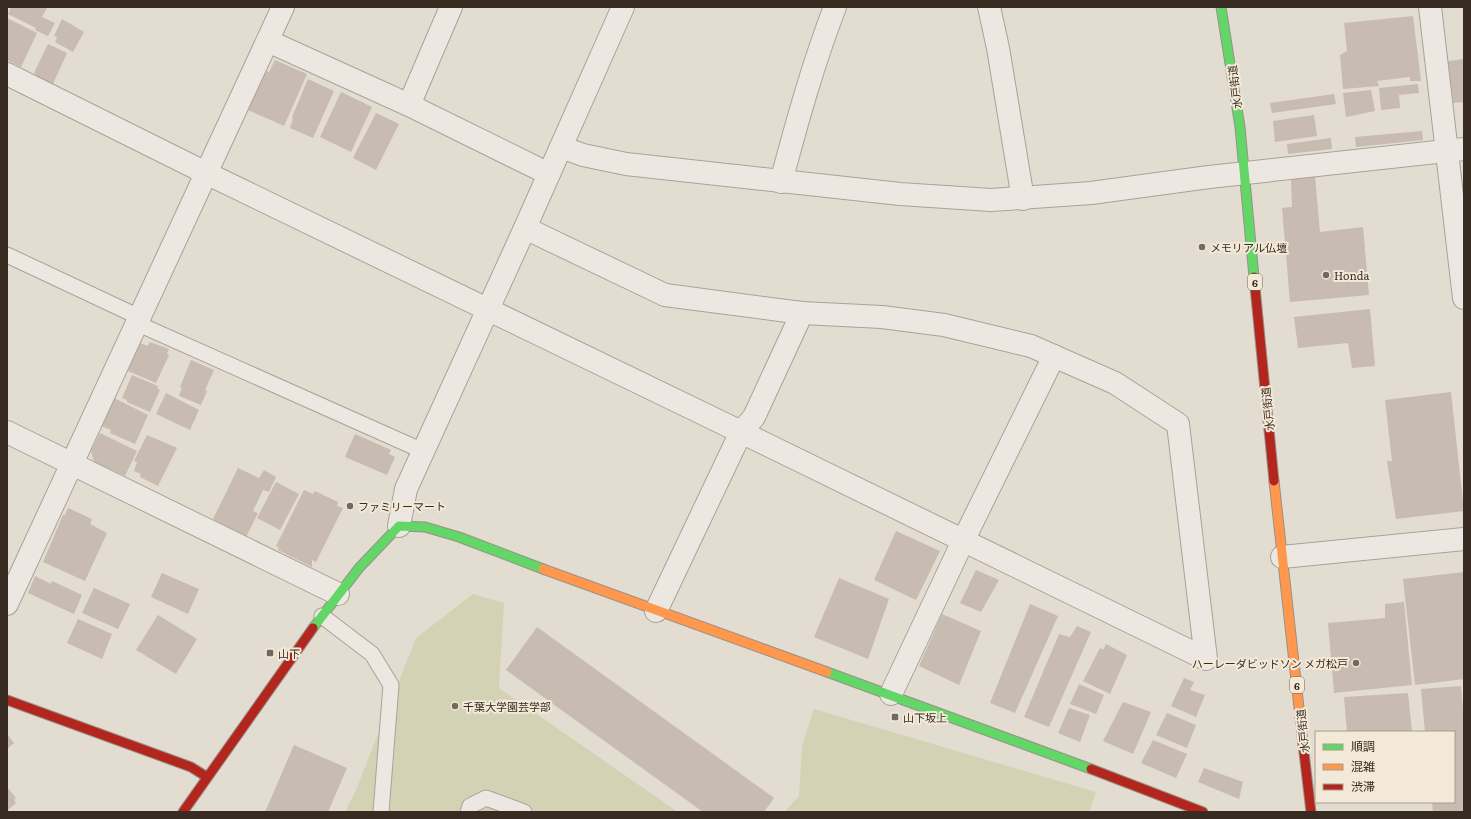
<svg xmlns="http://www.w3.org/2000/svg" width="1471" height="819" font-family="Literata,'Noto Sans JP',serif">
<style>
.green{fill:#d4d2b5}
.building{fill:#c7bbb2}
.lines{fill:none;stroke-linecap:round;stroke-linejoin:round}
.lane-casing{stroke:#a9a299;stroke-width:17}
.street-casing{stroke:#a9a299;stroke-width:24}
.fast-casing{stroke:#999189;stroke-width:11}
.slow-casing{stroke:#999189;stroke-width:11}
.jam-casing{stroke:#999189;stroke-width:11}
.lane{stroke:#ece8e1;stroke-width:15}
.street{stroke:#ece8e1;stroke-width:22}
.fast{stroke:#63d668;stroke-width:9}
.slow{stroke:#ff974d;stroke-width:9}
.jam{stroke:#b3261e;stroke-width:9}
.poi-dot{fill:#74695f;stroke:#f3e9d8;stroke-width:1.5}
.labels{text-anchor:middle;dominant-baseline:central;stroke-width:4;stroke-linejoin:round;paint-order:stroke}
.shield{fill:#f3e9d8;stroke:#706458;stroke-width:1}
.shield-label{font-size:10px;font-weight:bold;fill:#382b21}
.street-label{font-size:11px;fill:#382b21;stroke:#f3e9d8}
.poi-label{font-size:11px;fill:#382b21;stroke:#f3e9d8;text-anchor:start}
</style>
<rect width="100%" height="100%" fill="#e3dcd1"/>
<g class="green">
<polygon points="473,594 504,603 499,688 678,812 345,812 356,790 416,638"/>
<polygon points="814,708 814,709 1096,792 1089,812 784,812 799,796 802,746"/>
</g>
<g class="building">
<polygon points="11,7 47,8 42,17 55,23 48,36 35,30 36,28 8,14"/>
<polygon points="1413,16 1421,81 1410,81 1410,77 1377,81 1379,86 1343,89 1340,55 1347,51 1344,23"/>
<polygon points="7,18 37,33 21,67 7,60"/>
<polygon points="62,19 84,32 73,52 55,42 57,37 54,36"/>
<polygon points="48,44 67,53 52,86 35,78 36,74 34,73"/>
<polygon points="1464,59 1464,102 1453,103 1448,61"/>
<polygon points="275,60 307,74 284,126 248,110 266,71 269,72"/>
<polygon points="308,79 334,91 313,138 290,128 293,119 292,117"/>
<polygon points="1418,84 1419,93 1399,95 1400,108 1381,110 1379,88"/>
<polygon points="1371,90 1375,111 1346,117 1343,93"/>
<polygon points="341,92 372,107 351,152 320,137"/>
<polygon points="1334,94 1336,104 1272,113 1270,103"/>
<polygon points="376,113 399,124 376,170 353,158"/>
<polygon points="1314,115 1317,136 1275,142 1273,121"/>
<polygon points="1422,131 1423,140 1356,147 1355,137"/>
<polygon points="1331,138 1332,149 1288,154 1287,144"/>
<polygon points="1315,176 1320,232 1363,227 1369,295 1290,302 1282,208 1292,207 1291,179"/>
<polygon points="1370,309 1375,366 1352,368 1348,343 1298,348 1294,317"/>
<polygon points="150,342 169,349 167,354 169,355 156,383 128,371 140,343 148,346"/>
<polygon points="191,360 214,370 205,390 207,391 201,405 179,396 182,388 180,387"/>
<polygon points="132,375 158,386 157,388 160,390 150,412 127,402 127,400 122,398"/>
<polygon points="1451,392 1464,511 1396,519 1387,461 1392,461 1385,400"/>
<polygon points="166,393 199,410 190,430 156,414"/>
<polygon points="114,398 148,415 135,444 110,433 111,430 101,426"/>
<polygon points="100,433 137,451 125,476 94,462 91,451"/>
<polygon points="355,434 391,450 389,454 395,457 387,475 345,457"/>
<polygon points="147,435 177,448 158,486 140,477 141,474 134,471 137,462 134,461"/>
<polygon points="238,468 259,478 264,470 276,477 269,492 263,490 261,494 253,511 258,513 246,537 213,519"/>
<polygon points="276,482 299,494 280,530 257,518"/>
<polygon points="304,490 313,494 315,491 338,502 337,506 343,508 316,562 312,560 312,567 278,550 279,547 276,546"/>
<polygon points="68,508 92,519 90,524 107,533 85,581 43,562 63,515 65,515"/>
<polygon points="896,531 940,551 916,600 874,580"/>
<polygon points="976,570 999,580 981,612 960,603"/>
<polygon points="1464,572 1464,679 1415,685 1403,579"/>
<polygon points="162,573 199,589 188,614 151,597"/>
<polygon points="35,576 51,584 52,581 82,595 74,614 28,593"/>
<polygon points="839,578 889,599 868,659 814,637"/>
<polygon points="94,588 130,604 118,629 82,613"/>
<polygon points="1404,602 1412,685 1334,693 1328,623 1385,618 1385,604"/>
<polygon points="1030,604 1058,616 1015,713 990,703"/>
<polygon points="942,614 981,631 959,685 919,666"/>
<polygon points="158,615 197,639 176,674 136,650"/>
<polygon points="78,619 112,634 102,659 67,643"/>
<polygon points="1077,626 1091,632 1049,727 1024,717 1059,634 1070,637"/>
<polygon points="537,627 774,798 764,812 703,812 506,670"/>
<polygon points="1106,644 1127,655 1110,694 1083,681 1100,648 1103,650"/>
<polygon points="1184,678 1194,682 1190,690 1205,695 1196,717 1171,706"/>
<polygon points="1079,684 1104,695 1096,714 1070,704"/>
<polygon points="1461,686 1464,719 1464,812 1433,812 1432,802 1454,802 1454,732 1425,732 1421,689"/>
<polygon points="1408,693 1412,732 1347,732 1344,697"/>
<polygon points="1123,702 1151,712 1133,754 1103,741"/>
<polygon points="1069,708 1090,715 1080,742 1058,733"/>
<polygon points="1167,713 1196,725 1187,748 1156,735"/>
<polygon points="7,734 14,743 7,749"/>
<polygon points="1153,740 1187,754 1176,778 1141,763"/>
<polygon points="294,745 347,768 328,812 265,812"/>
<polygon points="1204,768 1243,782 1239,799 1198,782"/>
<polygon points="7,787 16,798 14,800 16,803 7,811"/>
</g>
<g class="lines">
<g class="lane-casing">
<g id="lane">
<polyline points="7,255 139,317"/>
<polyline points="136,323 423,451"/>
<polyline points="322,616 372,654 391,685 381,812"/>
<polyline points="468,812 470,806 486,798 524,812"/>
</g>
</g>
<g class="street-casing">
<g id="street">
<polyline points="989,7 998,48 1023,199"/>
<polyline points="1430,7 1464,298"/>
<polyline points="268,41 409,105 549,174"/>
<polyline points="7,74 206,173 741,432 1206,659 1178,424 1115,383 1031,346 944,325 882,317 802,313 665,295 525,228"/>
<polyline points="409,105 451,7"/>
<polyline points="561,147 583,155 626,164 900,194 991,200 1091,193 1209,177 1464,149"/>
<path d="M 781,182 C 797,122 813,64 835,7"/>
<polyline points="7,432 338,594"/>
<polyline points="399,526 406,489 525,228 623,7"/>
<polyline points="1282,557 1464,539"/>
<polyline points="7,604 283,7"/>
<polyline points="656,611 741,432 754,417 802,313"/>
<polyline points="891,694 963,541 1054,356"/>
</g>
</g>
<g class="fast-casing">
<g id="fast">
<polyline points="1221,7 1240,127 1254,277"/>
<polyline points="313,628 359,568 399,526 425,527 459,537 543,569"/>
<polyline points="827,672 1091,769"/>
</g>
</g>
<g class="slow-casing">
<g id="slow">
<polyline points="1274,481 1303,744"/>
<polyline points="543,569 827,672"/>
</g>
</g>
<g class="jam-casing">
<g id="jam">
<polyline points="1254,277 1274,481"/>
<polyline points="7,700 191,767 207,777"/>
<polyline points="1303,744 1311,812"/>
<polyline points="1091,769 1203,812"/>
<polyline points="183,812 313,628"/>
</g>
</g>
<use href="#lane" class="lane"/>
<use href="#street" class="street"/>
<use href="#fast" class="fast"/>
<use href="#slow" class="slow"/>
<use href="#jam" class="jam"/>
</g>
<g class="poi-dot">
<circle cx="1202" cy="247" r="4"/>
<circle cx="1326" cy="275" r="4"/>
<circle cx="350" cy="506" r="4"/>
<rect x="266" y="649" width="8" height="8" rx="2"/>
<circle cx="1356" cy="663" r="4"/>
<circle cx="455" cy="706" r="4"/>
<rect x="891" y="713" width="8" height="8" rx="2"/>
</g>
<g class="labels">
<g class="shield">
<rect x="1248" y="274" width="14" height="16" rx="3"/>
<rect x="1290" y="677" width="14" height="16" rx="3"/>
</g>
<g class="shield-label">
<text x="1255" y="282">6</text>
<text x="1297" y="685">6</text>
</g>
<g class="street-label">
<text transform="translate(1234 87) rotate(-97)">水戸街道</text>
<text transform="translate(1267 409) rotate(-96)">水戸街道</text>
<text transform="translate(1302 731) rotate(-96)">水戸街道</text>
</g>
<g class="poi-label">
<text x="1210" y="247">メモリアル仏壇</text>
<text x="1334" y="275">Honda</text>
<text x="358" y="506">ファミリーマート</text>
<text x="278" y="653">山下</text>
<text x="1348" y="663" text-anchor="end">ハーレーダビッドソン メガ松戸</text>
<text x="463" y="706">千葉大学園芸学部</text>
<text x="903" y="717">山下坂上</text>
</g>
</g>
<rect width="1471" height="819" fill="none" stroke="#382b21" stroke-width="16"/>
<rect x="1315" y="731" width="140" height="72" fill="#f3e9d8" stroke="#a89d8f"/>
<rect x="1323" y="744" width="20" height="6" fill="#63d668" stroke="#a89d8f"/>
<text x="1351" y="751" font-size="12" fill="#382b21">順調</text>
<rect x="1323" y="764" width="20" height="6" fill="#ff974d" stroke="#a89d8f"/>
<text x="1351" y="771" font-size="12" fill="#382b21">混雑</text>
<rect x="1323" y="784" width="20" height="6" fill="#b3261e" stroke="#a89d8f"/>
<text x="1351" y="791" font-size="12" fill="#382b21">渋滞</text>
</svg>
